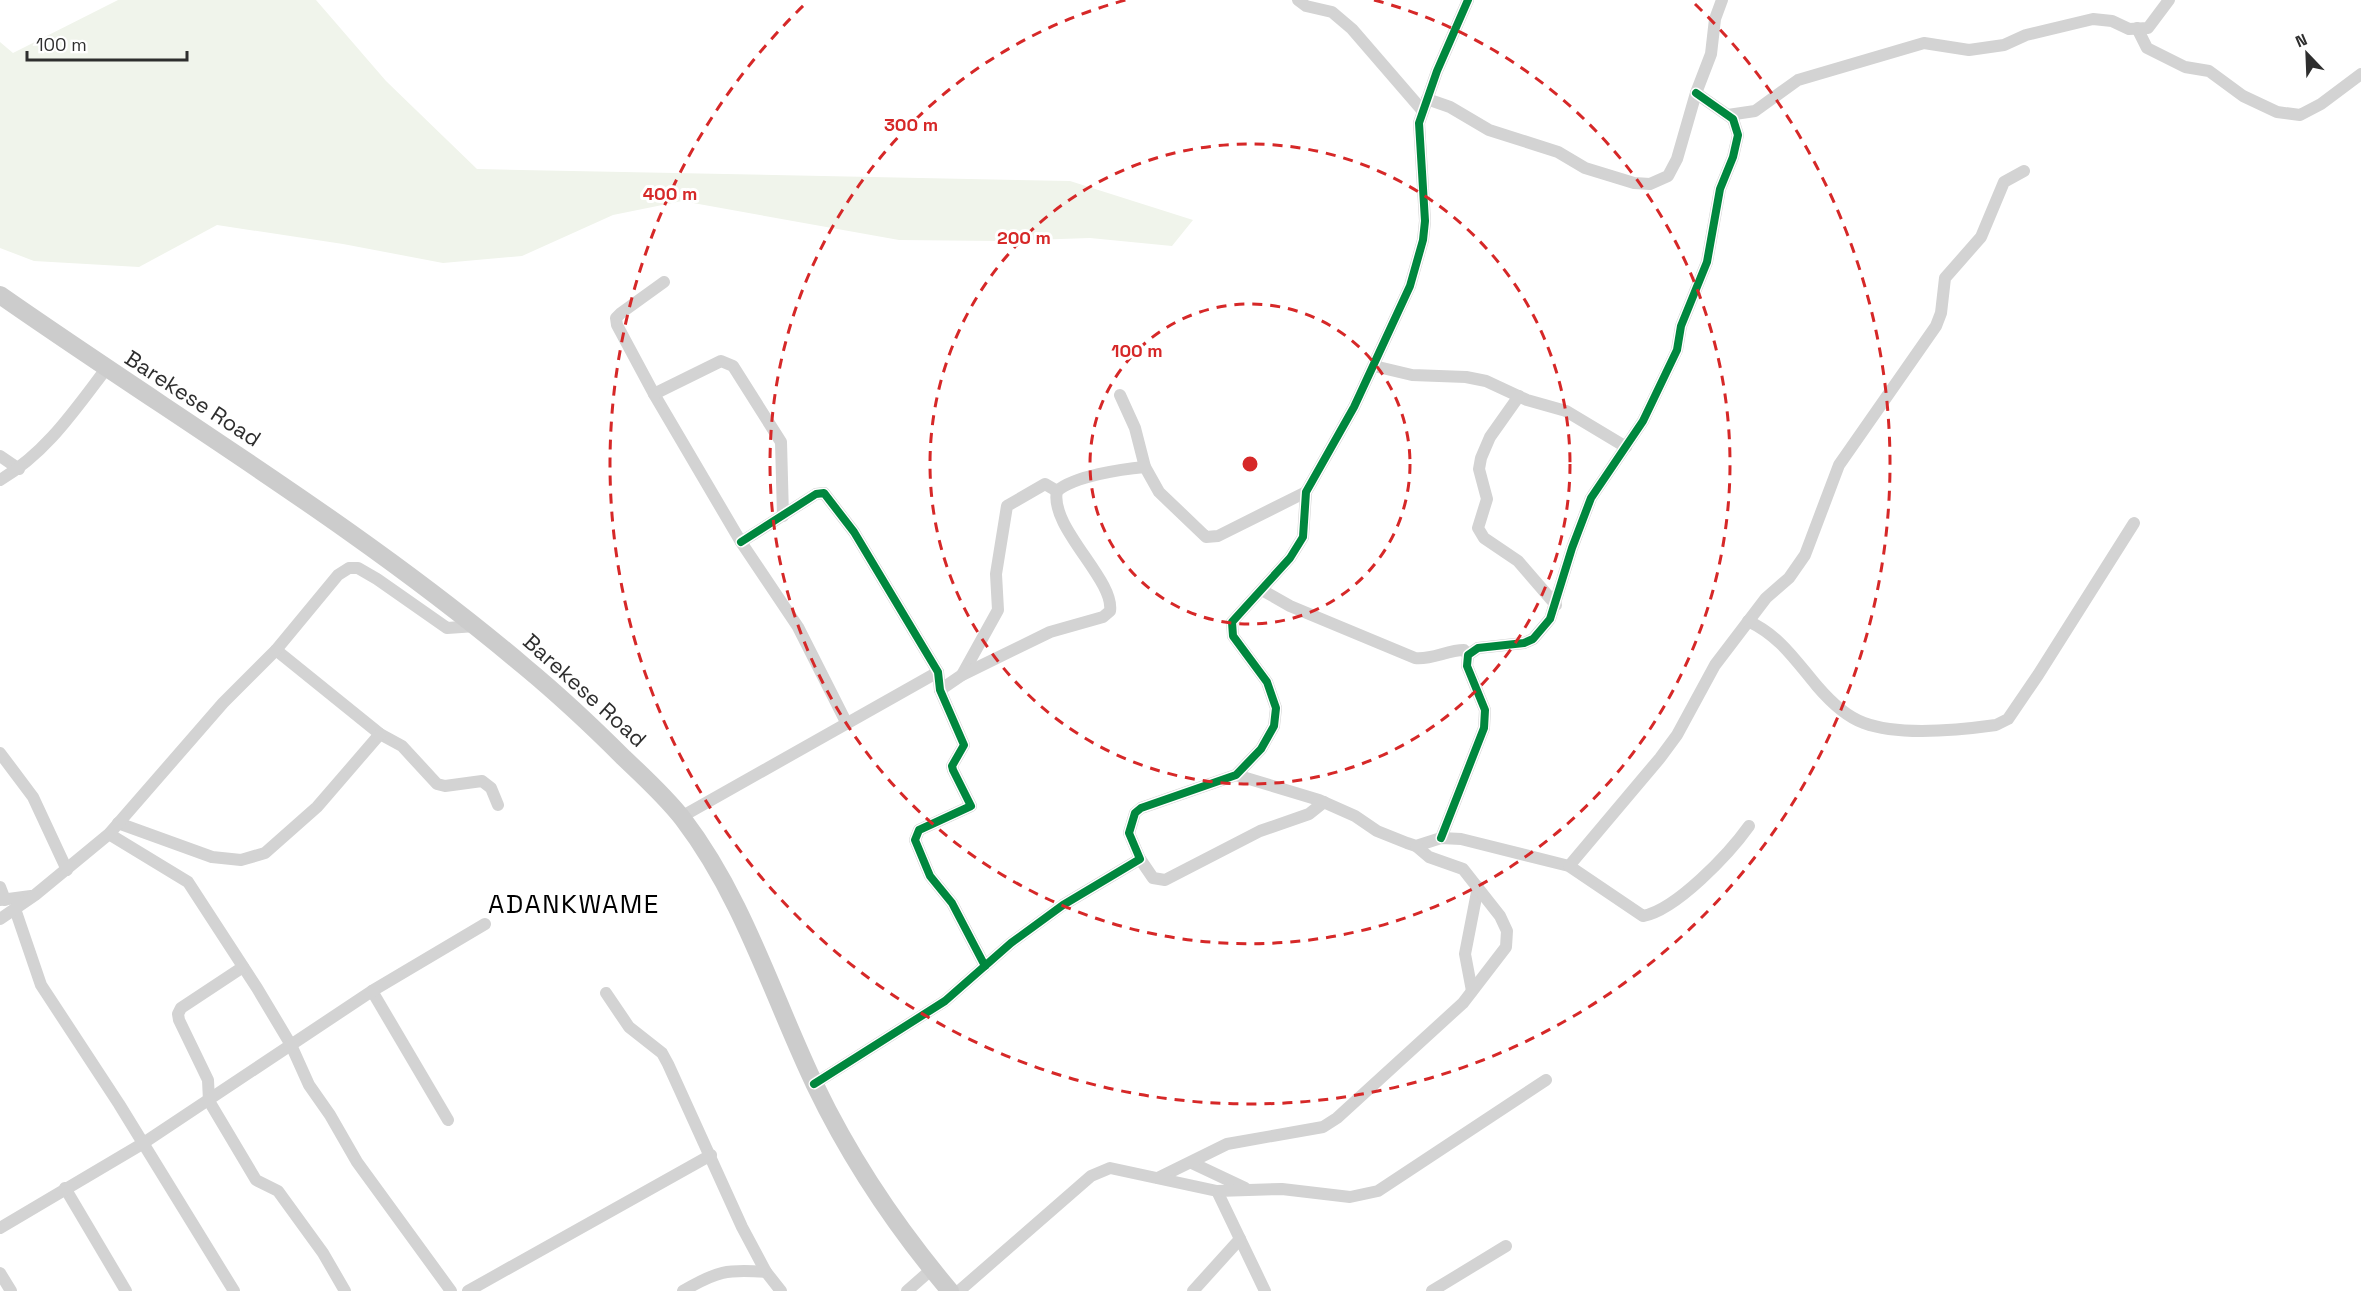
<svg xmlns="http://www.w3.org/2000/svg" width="2361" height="1291" font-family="'Space Grotesk',sans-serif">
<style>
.green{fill:#f0f4eb}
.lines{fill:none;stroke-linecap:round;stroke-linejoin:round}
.street{stroke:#d3d3d3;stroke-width:12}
.secondary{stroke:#ccc;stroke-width:18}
.cycleway-casing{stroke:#fff;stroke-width:11}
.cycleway{stroke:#00873e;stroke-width:8}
.ring{fill:none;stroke:#d62828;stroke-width:3;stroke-dasharray:10 8}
.labels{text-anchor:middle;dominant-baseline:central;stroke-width:6;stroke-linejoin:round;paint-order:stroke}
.street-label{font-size:22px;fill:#2e2e2e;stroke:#fff}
.quarter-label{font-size:26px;letter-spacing:1.5px;fill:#000;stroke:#fff}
.centre{fill:#d62828;stroke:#fff;stroke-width:3}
.ring-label{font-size:18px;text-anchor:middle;font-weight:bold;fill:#d62828;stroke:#fff;stroke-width:6;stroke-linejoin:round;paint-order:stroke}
</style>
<rect width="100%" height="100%" fill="#fff"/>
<polygon class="green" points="118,0 316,0 386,81 477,169 1070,181 1193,220 1172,246 1090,238 1000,241 899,240 682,201 613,215 522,256 443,263 343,244 217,225 139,267 34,261 0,248 0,42 13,53"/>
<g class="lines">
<g class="street">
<polyline points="1298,0 1306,6 1332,12 1352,29 1422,110"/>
<polyline points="2137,28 2147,48 2185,67 2209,71 2243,96 2277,112 2300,115 2321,104 2361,74"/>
<polyline points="1427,99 1450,107 1489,130 1558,152 1585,168 1634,183 1650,184 1668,176 1677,159 1696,93 1711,54 1715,19 1722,0"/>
<polyline points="1728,115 1755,111 1798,80 1924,43 1969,50 2004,45 2026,35 2093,19 2112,21 2129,29 2148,28 2169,0"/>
<polyline points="664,282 621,313 616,318 617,325 654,394 741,542 798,627 847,724"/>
<polyline points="1374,366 1412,375 1466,377 1486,381 1527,400 1566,411 1626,447"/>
<polyline points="654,394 721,361 733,366 781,442 783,516"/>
<polyline points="1120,395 1135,428 1145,467 1159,492 1206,537 1218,536 1306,492"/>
<polyline points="1519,396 1490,437 1481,458 1479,469 1487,499 1478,528 1484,538 1518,561 1556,605"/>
<polyline points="0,456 19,469"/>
<path d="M 0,480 C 46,453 74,411 106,369"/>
<path d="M 1057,491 C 1074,476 1122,469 1145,467"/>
<polyline points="741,542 816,494 824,493 854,532 938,672 940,690 964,745 952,766 953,770 971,806 919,830 915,840 930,876 952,903 985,966"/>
<path d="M 1262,590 L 1290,606 L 1415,658 C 1432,660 1447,650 1464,650 L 1468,655"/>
<path d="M 1748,621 C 1780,636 1795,660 1817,686 C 1829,700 1847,717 1864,723 C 1899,736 1960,730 1996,725 L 2008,719 L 2038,675 L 2134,523"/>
<polyline points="276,650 380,734 402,746 437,784 445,786 482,781 491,788 498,805"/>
<polyline points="962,675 998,610 996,574 1007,506 1045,484 1057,491"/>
<path d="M 940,690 L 962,675 L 1050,632 L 1103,617 L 1110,611 C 1115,580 1049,527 1057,491"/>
<polyline points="0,753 33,797 67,870"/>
<path d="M 1236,775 L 1319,800 L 1355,816 L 1377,831 L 1407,843 L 1416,846 L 1441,838 L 1461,839 L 1569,866 L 1643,916 C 1676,910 1729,854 1749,826"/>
<polyline points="681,817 938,672"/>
<polyline points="118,823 212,857 241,860 265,853 317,807 380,734"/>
<polyline points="109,834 188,882 257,988 291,1045 309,1085 330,1115 357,1162 451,1291"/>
<polyline points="1441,838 1484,728 1485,710 1467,666 1468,655 1478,648 1524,643 1533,639 1550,619 1572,548 1591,498 1643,421 1677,350 1681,326 1707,262 1720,189 1733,157 1738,135 1733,119 1696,93"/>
<polyline points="1140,859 1153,878 1165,880 1260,831 1309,814 1324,802"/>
<polyline points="1569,866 1660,758 1677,735 1715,665 1766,598 1789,578 1805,555 1839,465 1936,326 1941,313 1945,278 1981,237 2004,182 2024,171"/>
<polyline points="0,887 5,900"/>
<polyline points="0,900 31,896"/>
<polyline points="15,909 41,985 119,1104 234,1291"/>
<polyline points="0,919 35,895 109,834 223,703 276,650 338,575 349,568 358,568 377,579 447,628 476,626"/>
<polyline points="243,967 181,1008 178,1014 179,1020 208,1080 209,1101 256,1180 278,1191 323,1253 345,1291"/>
<polyline points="372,991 448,1120"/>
<polyline points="1472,991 1465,954 1478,887"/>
<polyline points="606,993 629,1027 662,1053 668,1064 742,1227 766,1272 781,1291"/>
<polyline points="814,1084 945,1001 1011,943 1063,905 1140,859 1129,833 1135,813 1141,808 1236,775 1261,749 1274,726 1276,708 1267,682 1233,636 1232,622 1290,558 1303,537 1306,492 1354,407 1410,286 1423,240 1425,221 1419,123 1437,71 1468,0"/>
<polyline points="1192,1163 1245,1188"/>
<polyline points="1158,1178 1227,1144 1323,1127 1337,1118 1463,1003 1506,947 1507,931 1500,916 1463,869 1429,857 1416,846"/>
<polyline points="65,1188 126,1291"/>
<polyline points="1217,1191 1265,1291"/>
<polyline points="0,1228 142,1144 372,991 485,924"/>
<polyline points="0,1273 11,1291"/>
<polyline points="468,1291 711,1155"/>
<path d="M 683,1291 C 717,1271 727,1269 766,1272"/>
<polyline points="907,1291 932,1269"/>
<polyline points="959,1291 1091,1176 1110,1168 1217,1191 1282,1189 1350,1197 1378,1191 1546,1080"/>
<polyline points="1193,1291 1240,1239"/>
<polyline points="1432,1291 1506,1246"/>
</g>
<path class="secondary" d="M 0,295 C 176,418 361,528 525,667 C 560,696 592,726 624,758 C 644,777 666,797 683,819 C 744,899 772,995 815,1085 C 851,1160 896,1227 950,1291"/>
<g class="cycleway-casing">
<g id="cycleway">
<polyline points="741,542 816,494 824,493 854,532 938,672 940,690 964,745 952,766 953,770 971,806 919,830 915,840 930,876 952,903 985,966"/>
<polyline points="1441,838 1484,728 1485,710 1467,666 1468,655 1478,648 1524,643 1533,639 1550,619 1572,548 1591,498 1643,421 1677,350 1681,326 1707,262 1720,189 1733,157 1738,135 1733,119 1696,93"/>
<polyline points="814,1084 945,1001 1011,943 1063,905 1140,859 1129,833 1135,813 1141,808 1236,775 1261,749 1274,726 1276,708 1267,682 1233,636 1232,622 1290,558 1303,537 1306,492 1354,407 1410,286 1423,240 1425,221 1419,123 1437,71 1468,0"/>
</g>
</g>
<use href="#cycleway" class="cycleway"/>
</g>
<g class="ring">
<circle cx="1250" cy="464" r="160"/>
<circle cx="1250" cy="464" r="320"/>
<path d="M1374 0A480 480 0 1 1 1126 0"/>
<path d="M1695 4A640 640 0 1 1 805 4"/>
</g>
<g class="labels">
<g class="street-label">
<text transform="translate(193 398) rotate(33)">Barekese Road</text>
<text transform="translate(585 690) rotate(42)">Barekese Road</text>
</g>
<g class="quarter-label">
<text x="574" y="904">ADANKWAME</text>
</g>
</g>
<circle cx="1250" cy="464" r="9" class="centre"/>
<g class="ring-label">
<text x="911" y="131">300 m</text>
<text x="670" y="200">400 m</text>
<text x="1024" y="244">200 m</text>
<text x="1137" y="357">100 m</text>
</g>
<g transform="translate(2307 54) rotate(337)" stroke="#ffffff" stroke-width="4.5" paint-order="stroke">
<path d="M0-4.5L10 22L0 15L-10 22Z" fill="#2e2e2e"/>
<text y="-9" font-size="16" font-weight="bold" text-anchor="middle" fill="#2e2e2e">N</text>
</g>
<path d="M27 51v9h160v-9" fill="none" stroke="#2e2e2e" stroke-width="3"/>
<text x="36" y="51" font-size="18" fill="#2e2e2e" stroke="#ffffff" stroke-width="4.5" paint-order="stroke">100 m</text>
</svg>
